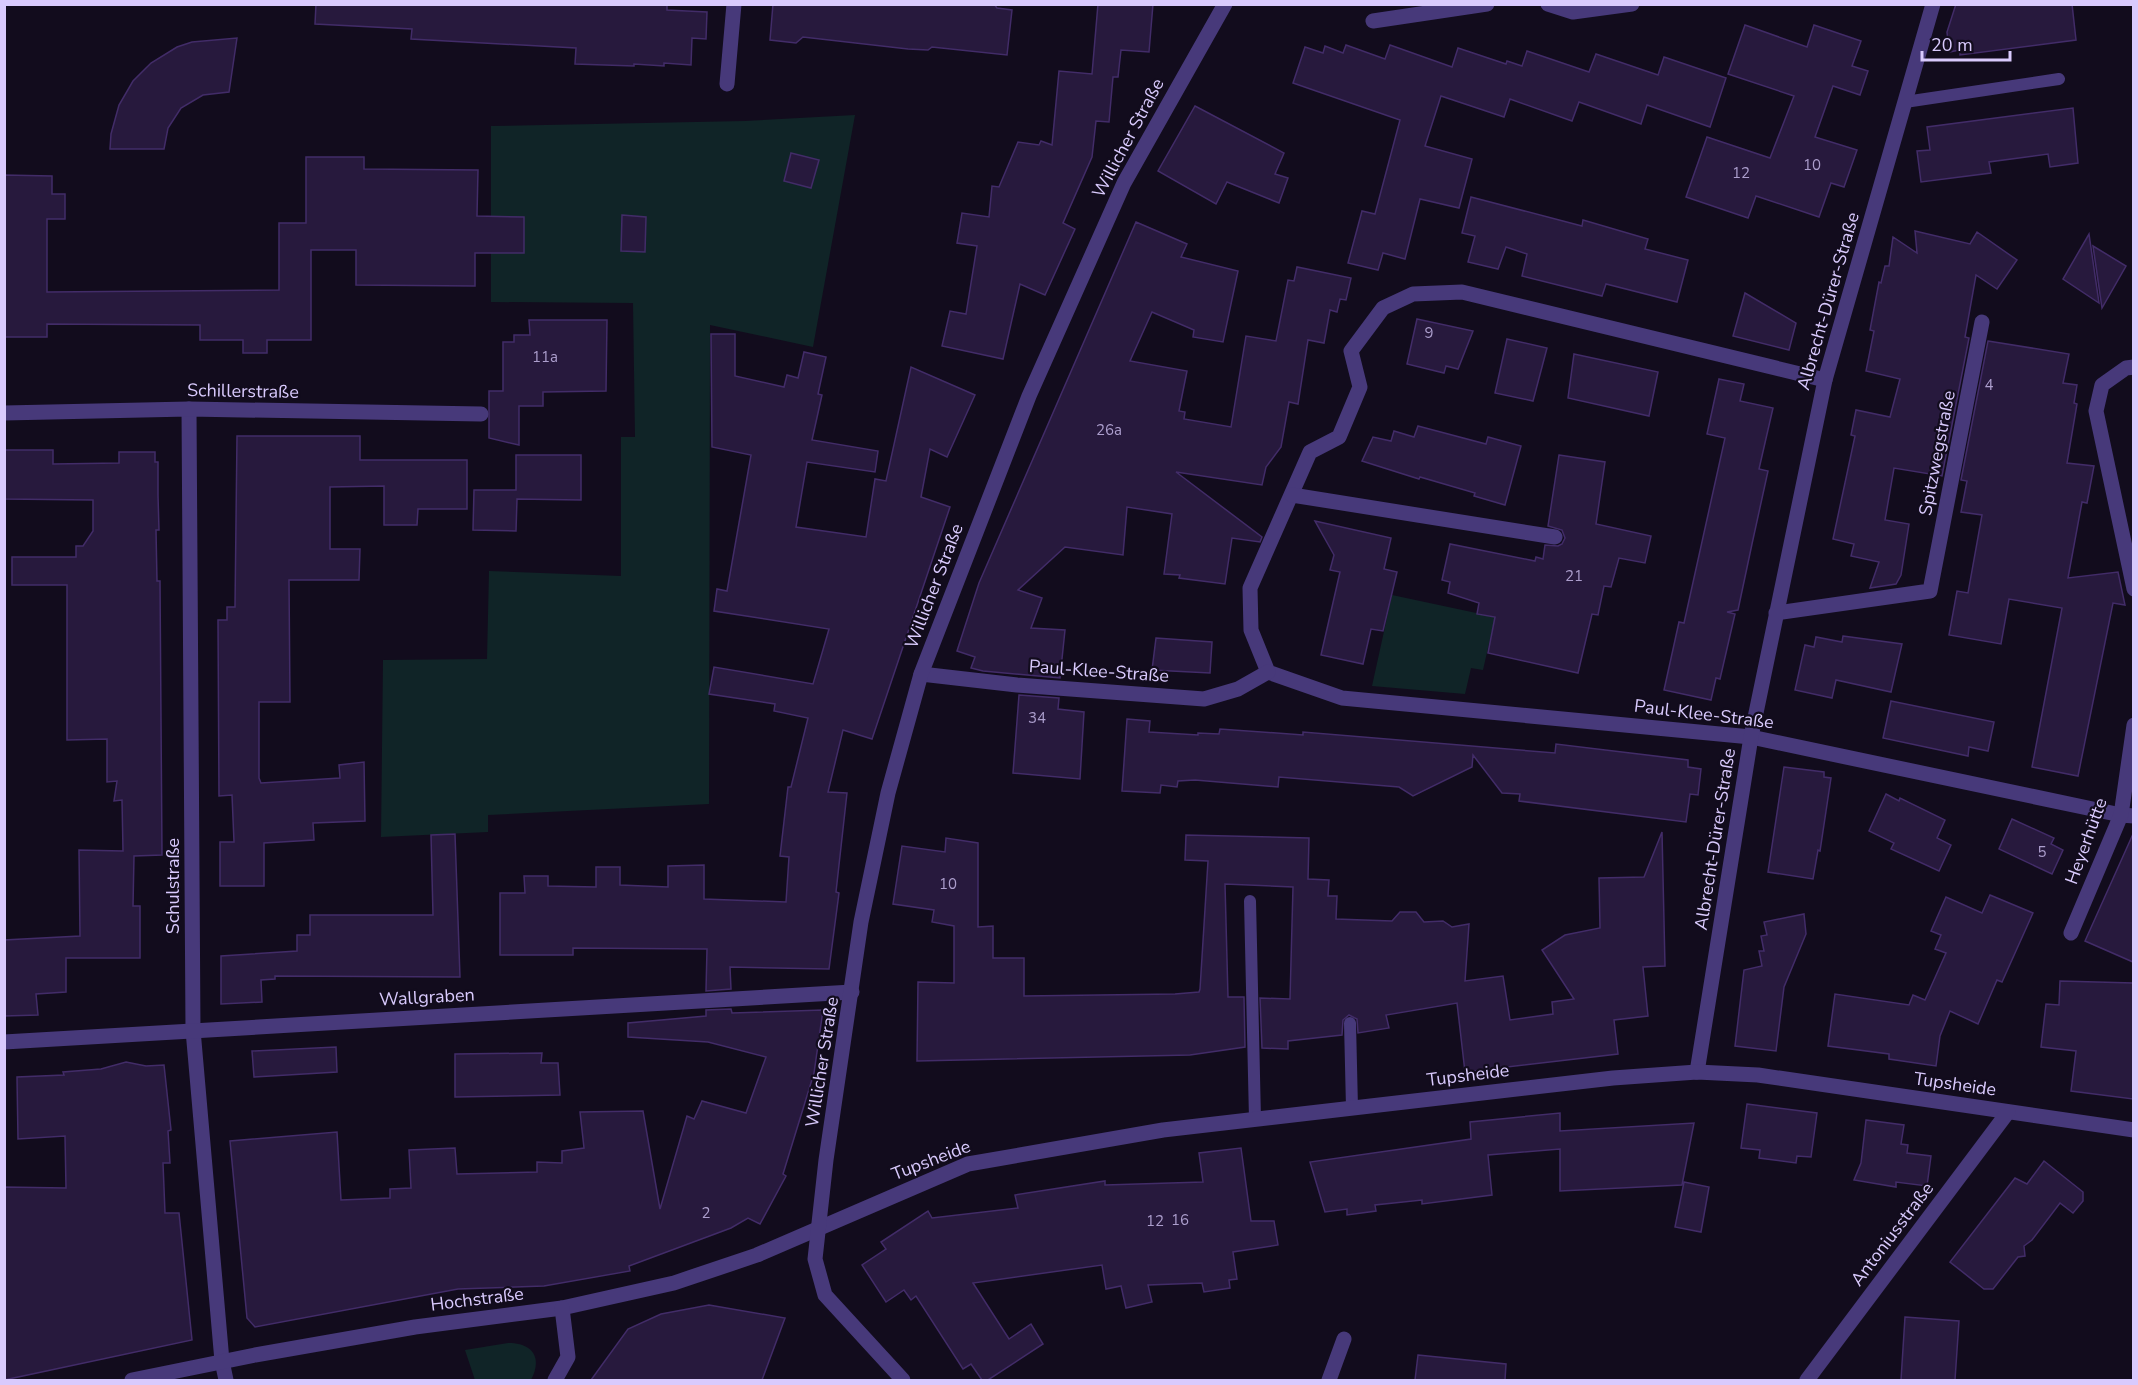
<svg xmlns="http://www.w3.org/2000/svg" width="2138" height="1385" font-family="'Nunito Sans',sans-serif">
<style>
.green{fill:#102427}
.building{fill:#27193d;stroke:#422c68;stroke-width:1.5}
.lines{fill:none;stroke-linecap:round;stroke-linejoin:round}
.service{stroke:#47397a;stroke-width:12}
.minor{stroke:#47397a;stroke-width:15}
.labels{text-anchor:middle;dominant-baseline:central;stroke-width:4.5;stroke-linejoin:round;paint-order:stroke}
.number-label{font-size:15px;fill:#ac9ecd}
.street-label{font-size:18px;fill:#d9cafd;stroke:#120c1d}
</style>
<rect width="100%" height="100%" fill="#120c1d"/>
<g class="green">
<polygon points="855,115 813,347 710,325 709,804 488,815 488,832 381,837 383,660 487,659 489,571 621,576 621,437 635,437 633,303 491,302 491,126 745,121"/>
<polygon points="1392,595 1495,617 1483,670 1471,668 1465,694 1372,686"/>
<path d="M 508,1343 C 532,1343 543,1357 531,1380 L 475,1380 L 465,1350 Z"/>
</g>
<g class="building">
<polygon points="316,4 667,4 667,10 707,12 706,39 692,38 691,65 664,63 664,66 634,64 634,66 575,64 576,48 411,39 412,29 315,24"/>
<polygon points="773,4 994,4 997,8 1012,10 1007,55 932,47 928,50 908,49 803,37 796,43 770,40"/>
<polygon points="1098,4 1153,4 1149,52 1121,50 1118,77 1113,77 1109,122 1096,121 1092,157 1063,223 1075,229 1045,295 1020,284 1003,359 942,346 950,311 966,314 977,246 957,243 962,213 989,217 992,186 999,187 1018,142 1039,145 1041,141 1052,145 1059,71 1092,74"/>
<polygon points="1956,4 2072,4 2076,40 1960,55 1960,50 1949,52 1947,32"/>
<polygon points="1745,25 1807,47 1814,25 1861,41 1852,66 1868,71 1860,95 1833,86 1815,137 1857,150 1844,187 1831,183 1819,217 1756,196 1748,218 1686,197 1707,137 1770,158 1794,96 1728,74"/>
<polygon points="237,38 229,92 203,95 181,108 168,128 164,149 110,149 111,134 119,105 133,81 151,63 177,47 192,42"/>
<polygon points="1346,45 1385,59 1390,45 1452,67 1458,48 1506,64 1507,61 1522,66 1527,51 1589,72 1596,54 1658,75 1664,57 1726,78 1710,127 1647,105 1641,124 1579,102 1572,121 1510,99 1504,117 1441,96 1425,146 1472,159 1459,208 1420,199 1405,259 1383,253 1378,270 1348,263 1362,211 1375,214 1400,120 1293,83 1305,47 1323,53 1325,46 1343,53"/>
<polygon points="1195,106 1284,153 1275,174 1288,178 1279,203 1227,182 1216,204 1158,171"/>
<polygon points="2073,108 2078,163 2050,167 2048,154 1989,162 1991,173 1921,182 1917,151 1930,150 1927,127"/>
<polygon points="791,153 819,160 811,188 784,181"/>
<polygon points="306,157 364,157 364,169 478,170 477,216 524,217 524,253 475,253 475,286 356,285 356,250 311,250 311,340 267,340 267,353 243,353 243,340 200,340 200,325 47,324 47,337 4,337 4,175 52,176 52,194 65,194 65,219 47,219 47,292 279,290 279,223 306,223"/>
<polygon points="1471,197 1582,226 1583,220 1648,239 1645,249 1688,260 1677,302 1606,284 1602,296 1522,276 1527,254 1506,247 1498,269 1468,262 1475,236 1462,233"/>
<polygon points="622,215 646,217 645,252 621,251"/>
<polygon points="1136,222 1187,244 1181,257 1238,271 1223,342 1193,337 1194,330 1152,312 1130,361 1187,371 1179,411 1185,412 1184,419 1231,427 1246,336 1276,341 1288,280 1294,281 1297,267 1351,278 1346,300 1340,299 1337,312 1330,310 1324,343 1308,340 1298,404 1289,402 1281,447 1266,467 1262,485 1176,472 1262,537 1260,542 1232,538 1225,584 1179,578 1180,575 1164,574 1172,514 1127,507 1123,555 1065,547 1018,590 1042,598 1031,628 1065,630 1060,678 983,671 971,668 975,657 957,651 979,583"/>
<polygon points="1915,231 1970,244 1977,232 2017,260 1997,289 1976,275 1965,337 1969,338 1942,476 1894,468 1885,520 1909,524 1901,575 1896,584 1870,588 1879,562 1851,556 1854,544 1833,539 1855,436 1851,435 1856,410 1890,417 1900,379 1866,371 1874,331 1870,330 1879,282 1881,283 1885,266 1889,266 1893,237 1917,253"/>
<polygon points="2089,234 2099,303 2063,279"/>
<polygon points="2093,246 2126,266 2102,308"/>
<polygon points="1745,293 1796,323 1789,350 1733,336"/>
<polygon points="1417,319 1473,331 1458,369 1446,366 1444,373 1407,364"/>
<polygon points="529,320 607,320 606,391 543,392 543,406 519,406 519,445 489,438 489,391 503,391 503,342 514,342 514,335 530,335"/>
<polygon points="711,334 735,334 735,376 784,387 787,375 798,378 804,352 826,357 818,394 822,395 812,440 878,451 875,472 807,462 796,527 866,537 875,479 886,481 911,367 975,395 947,457 930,449 921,497 950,507 872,739 843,730 828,792 847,793 836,892 839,893 829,969 730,967 731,989 706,991 707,949 573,948 573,955 500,955 500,893 525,893 524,876 548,876 548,886 596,887 596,867 620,867 620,885 668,887 668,866 704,865 704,899 786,902 789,857 780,856 788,787 791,787 808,718 774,711 775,704 709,694 714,667 813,684 829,629 714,611 717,589 727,591 751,455 712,447"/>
<polygon points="1507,339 1547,348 1533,401 1495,393"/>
<polygon points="1988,341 2069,354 2063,383 2077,385 2074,403 2077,404 2067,463 2094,466 2087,503 2082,502 2068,578 2118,572 2125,605 2113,603 2078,776 2032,767 2062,608 2009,599 2001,644 1949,635 1957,591 1968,593 1982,515 1961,512 1967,481 1961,480"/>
<polygon points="1574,354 1658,372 1649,416 1568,398"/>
<polygon points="1719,379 1744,384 1740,401 1773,408 1759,469 1768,471 1752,544 1738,610 1727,612 1735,614 1720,679 1716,678 1711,700 1664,690 1679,622 1684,623 1725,438 1707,434"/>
<polygon points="1418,426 1486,444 1488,437 1521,446 1505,505 1474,496 1475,493 1420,477 1419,479 1362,461 1373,437 1391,441 1394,431 1414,437"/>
<polygon points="237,436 360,436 360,460 467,460 467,509 418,509 417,525 384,525 384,486 330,487 330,549 360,549 359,580 289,580 290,702 259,702 259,778 261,783 340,778 339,765 364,762 365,821 313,823 314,840 264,843 264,886 220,886 220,842 234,842 232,795 219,796 218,620 227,620 227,607 235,607"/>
<polygon points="4,450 53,450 53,464 119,463 119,452 155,452 155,462 158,462 158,495 159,530 156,530 157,581 160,581 162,855 134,856 133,906 140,906 140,958 66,958 66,992 36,994 38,1015 4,1016 4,940 80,936 79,850 123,851 122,800 114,801 117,781 107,782 107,739 67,740 67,585 12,585 12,557 76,557 76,546 83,546 93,531 93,500 4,499"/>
<polygon points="516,455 581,455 581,500 517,499 516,531 473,530 474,490 516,490"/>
<polygon points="1559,455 1605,462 1596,524 1651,536 1645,563 1619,558 1611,587 1604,586 1598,615 1592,614 1578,673 1488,653 1495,617 1477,614 1479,603 1448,593 1450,582 1442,580 1450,544 1535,561 1536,557 1543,559 1545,545 1558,546 1562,544 1565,538 1562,530 1548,526"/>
<polygon points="1315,521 1391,538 1384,569 1397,572 1383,631 1371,629 1363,664 1321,655 1340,572 1330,570 1334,555"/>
<polygon points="1843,636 1902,644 1891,692 1836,680 1832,698 1795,690 1805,645 1814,647 1816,637 1842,642"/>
<polygon points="1156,638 1212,642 1210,673 1152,670"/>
<polygon points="1019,695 1059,698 1058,709 1084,712 1080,779 1013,773"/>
<polygon points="1891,701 1994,722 1988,751 1969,747 1968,756 1883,738"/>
<polygon points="1127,719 1150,721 1149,732 1198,735 1198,733 1219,734 1220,729 1303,735 1303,732 1555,753 1556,744 1688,760 1688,767 1701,769 1698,795 1690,794 1686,822 1519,801 1520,794 1502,793 1473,755 1472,767 1413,796 1399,787 1279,777 1278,787 1195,780 1178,781 1177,787 1161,785 1160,793 1122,791"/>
<polygon points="1784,767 1824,772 1824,777 1831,778 1820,851 1818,850 1813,879 1768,872"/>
<polygon points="1886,794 1899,801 1900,798 1945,820 1937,838 1951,845 1939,871 1891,849 1894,843 1869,831"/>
<polygon points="2012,819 2054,838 2051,844 2063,850 2052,874 1999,849"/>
<polygon points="1662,832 1665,966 1643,967 1648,1016 1614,1020 1618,1054 1465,1072 1457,1003 1386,1015 1389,1028 1358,1033 1357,1019 1349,1015 1343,1020 1342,1035 1288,1041 1288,1049 1262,1048 1260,998 1290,999 1293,887 1225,884 1228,997 1244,997 1245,1047 1190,1055 917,1061 918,982 954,983 954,926 932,922 934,910 893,904 902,846 945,852 946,838 978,843 978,927 993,926 993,958 1024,958 1024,996 1175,994 1199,992 1200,989 1208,861 1185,860 1186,835 1309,838 1308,879 1329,880 1328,896 1337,896 1336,919 1392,921 1400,912 1416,912 1424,922 1443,921 1452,927 1469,924 1465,981 1503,976 1510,1020 1553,1014 1552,1002 1574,999 1542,950 1565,935 1600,928 1599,878 1644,877"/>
<polygon points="455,834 460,977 275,976 275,979 261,980 262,1002 221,1004 221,956 297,951 297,935 310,935 310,915 433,915 431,835"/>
<polygon points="2133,834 2133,962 2085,941"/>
<polygon points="1990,895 2033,913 2002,982 1997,980 1978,1024 1950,1011 1940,1036 1936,1066 1889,1059 1889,1054 1828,1046 1835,994 1909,1005 1913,995 1925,1000 1946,953 1935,949 1941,935 1931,931 1946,897 1982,913"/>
<polygon points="1804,914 1806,934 1784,987 1776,1051 1735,1046 1744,970 1762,966 1759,951 1764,951 1761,936 1767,935 1764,922"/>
<polygon points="2060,981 2133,983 2133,1099 2071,1091 2076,1051 2041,1047 2046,1004 2059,1005"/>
<polygon points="731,1009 732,1013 823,1010 814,1073 783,1174 786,1176 760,1224 748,1218 731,1228 629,1266 630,1271 544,1286 458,1289 255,1327 247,1318 230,1141 337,1132 341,1200 390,1198 390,1189 411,1188 409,1150 455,1148 457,1174 537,1172 537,1162 562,1163 562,1151 584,1148 580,1112 643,1111 660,1209 687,1116 694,1119 702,1101 746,1113 766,1057 708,1042 628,1037 628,1023 706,1016 706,1010"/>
<polygon points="336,1047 337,1072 254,1077 252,1051"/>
<polygon points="542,1053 541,1063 558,1063 560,1095 455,1097 455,1054"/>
<polygon points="126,1062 146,1066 164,1065 171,1130 168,1131 170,1163 163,1163 165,1213 179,1213 192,1340 4,1380 4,1187 66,1188 65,1136 18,1139 17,1077 64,1075 63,1072 101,1069"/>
<polygon points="1747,1104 1817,1113 1811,1157 1797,1156 1796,1163 1759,1158 1760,1150 1741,1148"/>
<polygon points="1560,1113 1560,1131 1694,1123 1682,1185 1560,1191 1560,1149 1488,1155 1492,1195 1422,1204 1422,1200 1375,1205 1376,1211 1347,1215 1347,1209 1325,1212 1310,1162 1471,1139 1470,1122"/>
<polygon points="1866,1120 1904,1125 1901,1144 1908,1145 1907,1153 1931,1156 1927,1186 1896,1182 1896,1187 1854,1180 1861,1163"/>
<polygon points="1241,1148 1251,1221 1274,1221 1278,1245 1233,1252 1237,1279 1229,1280 1230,1288 1204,1292 1202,1283 1148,1285 1152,1302 1126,1308 1121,1286 1106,1289 1102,1265 973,1283 1009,1339 1031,1324 1043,1344 988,1380 982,1380 971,1364 963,1369 916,1296 911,1300 904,1290 886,1302 862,1265 886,1249 881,1242 928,1211 932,1218 1018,1208 1015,1195 1105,1181 1105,1185 1203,1182 1199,1153"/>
<polygon points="2044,1161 2083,1192 2083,1201 2073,1213 2060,1203 2032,1240 2024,1246 2025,1256 2018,1257 1993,1289 1984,1289 1950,1262 2015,1178 2027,1184"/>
<polygon points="1684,1182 1709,1187 1701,1232 1675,1227"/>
<polygon points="709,1305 785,1318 762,1380 591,1380 628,1329 661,1314"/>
<polygon points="1905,1317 1959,1321 1955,1380 1901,1380"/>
<polygon points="1418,1355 1506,1364 1505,1380 1415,1380"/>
</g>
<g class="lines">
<g class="service">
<polyline points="1905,102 2059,79"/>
<polyline points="1250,901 1255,1119"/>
<polyline points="1350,1023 1352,1108"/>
</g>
<g class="minor">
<polyline points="1548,4 1573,12 1632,4"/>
<polyline points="1373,21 1487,4"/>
<polyline points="727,84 734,4"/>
<polyline points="2134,367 2126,368 2102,385 2096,411 2134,589"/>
<polyline points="1825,380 1462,292 1413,294 1383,308 1351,351 1360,387 1339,437 1310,452 1250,588 1251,630 1268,672 1342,698 1751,737 2121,815 2134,816"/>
<polyline points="189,409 193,1030 222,1361 226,1380"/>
<polyline points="4,413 189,409 481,414"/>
<polyline points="1292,495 1555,537"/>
<polyline points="1776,613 1930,591 1982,322"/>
<polyline points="921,674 1017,685 1204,699 1238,689 1268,672"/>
<polyline points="2071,933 2121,815 2134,725"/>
<polyline points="4,1042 852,992"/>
<polyline points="1697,1072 1751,737 1825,380 1933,4"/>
<polyline points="132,1380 255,1355 415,1327 562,1308 674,1283 757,1255 968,1164 1163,1130 1613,1078 1697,1072 1758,1075 2134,1130"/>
<polyline points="555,1380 568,1357 562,1308"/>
<polyline points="903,1380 825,1295 815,1259 826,1160 861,922 888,793 921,674 1029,396 1124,183 1225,4"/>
<polyline points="1329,1380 1344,1339"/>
<polyline points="1807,1380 2008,1112"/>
</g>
</g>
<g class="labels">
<g class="number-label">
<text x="1812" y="165">10</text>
<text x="1741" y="173">12</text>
<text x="1429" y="333">9</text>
<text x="545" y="357">11a</text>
<text x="1989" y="385">4</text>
<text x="1109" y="430">26a</text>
<text x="1574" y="576">21</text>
<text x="1037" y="718">34</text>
<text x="2042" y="852">5</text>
<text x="948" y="884">10</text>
<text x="706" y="1213">2</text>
<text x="1180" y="1220">16</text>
<text x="1155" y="1221">12</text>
</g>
<g class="street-label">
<text transform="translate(1128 138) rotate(-62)">Willicher Straße</text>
<text transform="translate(1828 301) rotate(-74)">Albrecht-Dürer-Straße</text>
<text transform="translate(243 391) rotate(1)">Schillerstraße</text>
<text transform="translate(1937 453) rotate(-79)">Spitzwegstraße</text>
<text transform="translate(934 586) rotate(-69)">Willicher Straße</text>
<text transform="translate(1099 671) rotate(4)">Paul-Klee-Straße</text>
<text transform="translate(1704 714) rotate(7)">Paul-Klee-Straße</text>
<text transform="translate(1715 839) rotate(-81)">Albrecht-Dürer-Straße</text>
<text transform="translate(2086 841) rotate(-70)">Heyerhütte</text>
<text transform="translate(173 886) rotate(-90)">Schulstraße</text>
<text transform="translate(427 997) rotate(-3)">Wallgraben</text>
<text transform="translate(822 1062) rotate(-81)">Willicher Straße</text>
<text transform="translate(1468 1075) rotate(-7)">Tupsheide</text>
<text transform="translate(1955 1084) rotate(8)">Tupsheide</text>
<text transform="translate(931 1160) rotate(-21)">Tupsheide</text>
<text transform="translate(1892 1234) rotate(-53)">Antoniusstraße</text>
<text transform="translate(477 1299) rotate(-7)">Hochstraße</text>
</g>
</g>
<rect width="2138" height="1385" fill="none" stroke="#d9cafd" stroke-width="12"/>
<path d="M1922 51v9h88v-9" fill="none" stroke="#d9cafd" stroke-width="3"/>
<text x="1931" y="51" font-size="18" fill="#d9cafd" stroke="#120c1d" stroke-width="4.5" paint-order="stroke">20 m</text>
</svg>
